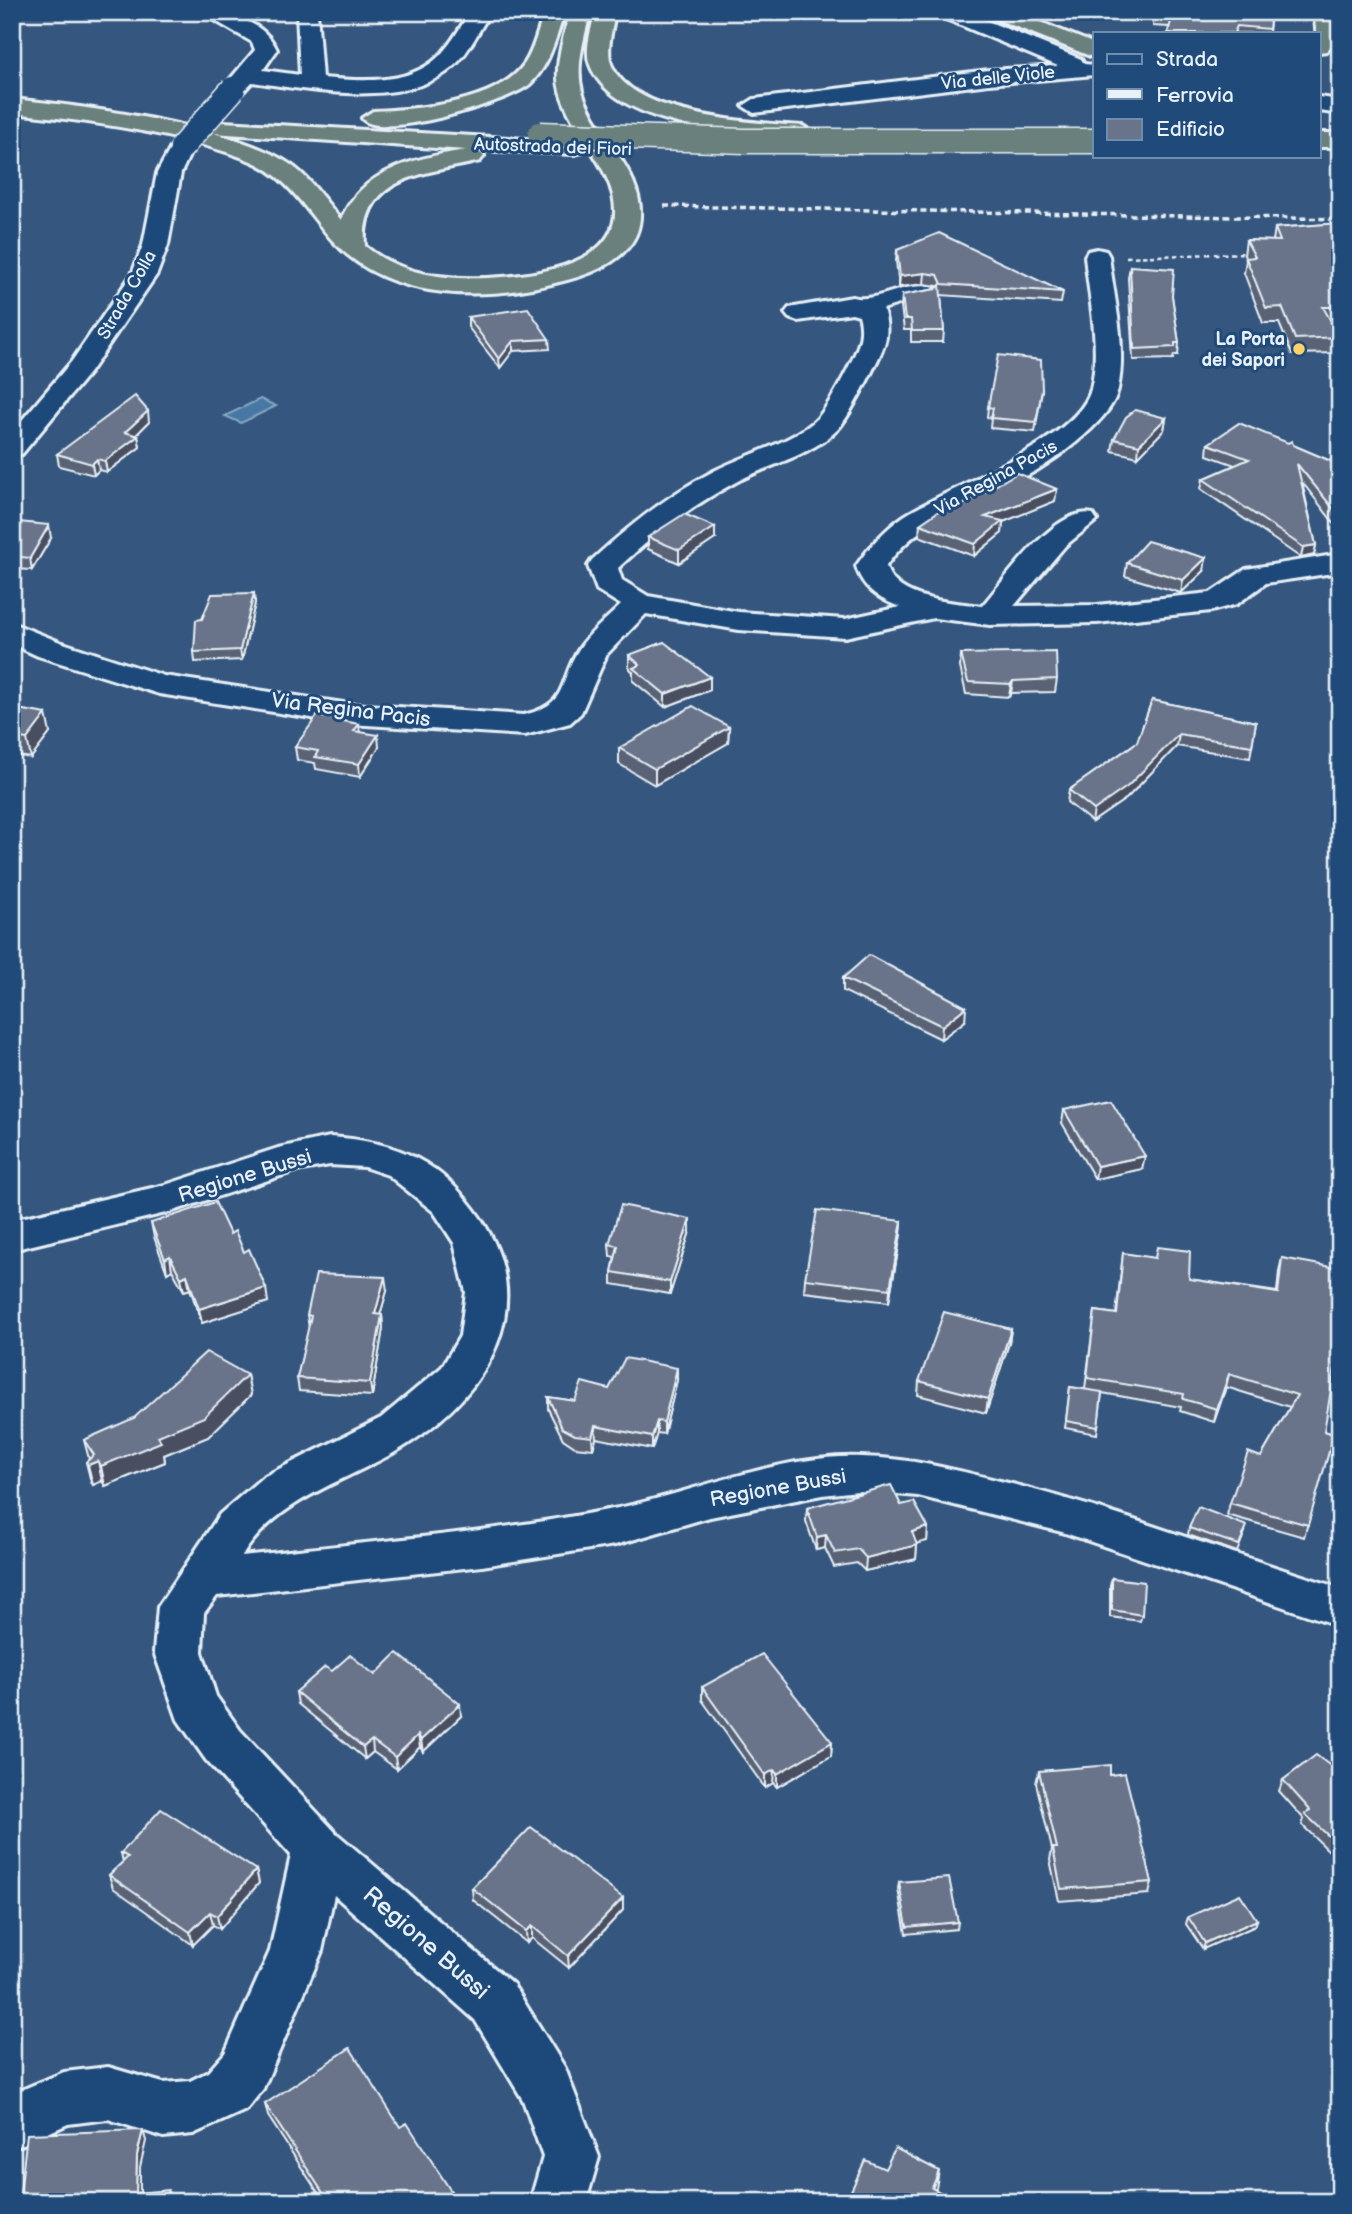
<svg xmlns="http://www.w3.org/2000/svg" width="1352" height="2214" font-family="'Balsamiq Sans',sans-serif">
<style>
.water{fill:#4678a3;stroke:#87a8c5;stroke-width:2}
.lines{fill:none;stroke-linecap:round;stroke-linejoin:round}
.minor-casing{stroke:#e8f1f8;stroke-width:6}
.highway-casing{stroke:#e8f1f8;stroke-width:6}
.path{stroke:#e8f1f8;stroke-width:2.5;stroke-dasharray:4.5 3.5;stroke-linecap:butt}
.minor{fill:#1f4a7a;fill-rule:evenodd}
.highway{fill:#6a807d;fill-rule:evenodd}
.rail{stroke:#e8f1f8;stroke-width:3.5;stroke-dasharray:6 3.5;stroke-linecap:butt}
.minor-bridge-casing{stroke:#e8f1f8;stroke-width:27;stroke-linecap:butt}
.highway-bridge-casing{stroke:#e8f1f8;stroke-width:27;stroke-linecap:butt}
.minor-bridge{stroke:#1f4a7a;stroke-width:24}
.highway-bridge{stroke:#6a807d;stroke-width:24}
.wall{fill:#5a6376;stroke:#e8f1f8;stroke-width:2}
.shaded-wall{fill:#4a5060;stroke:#e8f1f8;stroke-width:2}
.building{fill:#697389;stroke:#e8f1f8;stroke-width:2}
.poi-dot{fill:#ffd166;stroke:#1f4a7a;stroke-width:2.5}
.labels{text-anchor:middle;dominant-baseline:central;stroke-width:6;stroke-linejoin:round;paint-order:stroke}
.far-street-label{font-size:18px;fill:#e8f1f8;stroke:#1f4a7a}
.far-poi-label{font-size:18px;font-weight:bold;fill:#e8f1f8;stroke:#1f4a7a;text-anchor:end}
.street-label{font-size:21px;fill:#e8f1f8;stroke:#1f4a7a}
.near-street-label{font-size:24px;fill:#e8f1f8;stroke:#1f4a7a}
</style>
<rect width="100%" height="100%" fill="#35567e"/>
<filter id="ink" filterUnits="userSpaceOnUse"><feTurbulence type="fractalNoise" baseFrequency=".0143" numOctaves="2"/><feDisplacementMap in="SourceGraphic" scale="14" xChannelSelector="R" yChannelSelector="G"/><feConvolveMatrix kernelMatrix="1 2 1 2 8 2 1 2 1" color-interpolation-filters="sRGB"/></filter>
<g filter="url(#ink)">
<polygon class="water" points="260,399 276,406 241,423 225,416"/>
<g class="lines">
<g class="minor-casing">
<g id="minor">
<path d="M 200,12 C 229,12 264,21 277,50 L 263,70 L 300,75 L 297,12 L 317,12 L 322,78 C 361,81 413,86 442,53 C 453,41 461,26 470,12 L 491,12 C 479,29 470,51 455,65 C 407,110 311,90 252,82 L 241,94 L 233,96 L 222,89 L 255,50 L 252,42 Z"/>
<polygon points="936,12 965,12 1081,59 1084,64 1095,65 1095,75 989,84 754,113 743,106 754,99 989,70 1058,66 939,16"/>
<polygon points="1319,97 1340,100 1340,114 1319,111"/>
<polygon points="182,140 193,147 181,173 168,245 157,274 90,372 22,454 12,456 12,432 72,361 132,274 143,245 157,173 174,142"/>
<path d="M 1097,249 L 1106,251 L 1109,256 C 1114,299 1127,346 1118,389 C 1115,404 1103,417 1092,428 C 1070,449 1046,466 1019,480 C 972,504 917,521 886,566 C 895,601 953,602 982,606 C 1005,580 1056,505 1093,514 L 1097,520 L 1065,546 L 1014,606 L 1097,605 L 1210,593 L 1246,569 L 1340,554 L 1340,572 L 1266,583 L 1237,604 L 1211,611 L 1097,623 L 990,625 L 934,618 L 845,637 L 739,630 L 646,614 L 607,654 L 581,713 L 570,723 L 525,735 L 350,724 L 159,694 L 38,656 L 12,644 L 12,623 L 60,642 L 164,676 L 350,704 L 524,715 C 571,703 557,683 579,649 C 589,633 607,619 621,605 L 597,590 L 588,566 L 592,560 C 630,525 668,495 714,471 C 747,454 786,445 815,421 C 827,410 852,363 858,346 C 862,336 862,325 859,315 L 852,313 L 798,321 L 789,318 L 785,313 L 789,308 L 852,297 C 878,304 904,280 935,288 L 939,293 L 935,298 L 909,301 L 883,309 C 887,321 888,333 884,345 C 879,360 848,419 838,429 C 811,456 767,465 734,483 C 691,506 654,534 618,568 L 622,580 L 648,596 L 739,612 L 845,619 L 900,607 C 879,599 862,588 856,566 C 870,546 884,530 904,516 C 947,488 1079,441 1091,389 C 1101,347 1089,299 1085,256 L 1088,251 Z"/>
<path d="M 330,1137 C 398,1141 442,1162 481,1219 C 539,1306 489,1391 411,1442 C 355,1480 280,1494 242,1556 C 366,1542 491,1533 613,1509 C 691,1494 779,1454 861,1457 C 909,1458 953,1469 1000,1481 C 1115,1509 1226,1553 1340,1588 L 1340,1626 L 1062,1532 L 918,1496 L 858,1491 L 822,1495 L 710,1517 L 615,1545 L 482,1566 L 217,1596 L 204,1613 L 202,1652 L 216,1696 L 240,1730 L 336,1833 L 513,1984 L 565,2068 L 599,2157 L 586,2202 L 530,2202 L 543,2157 L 523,2100 L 475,2020 L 334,1895 L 322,1951 L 263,2089 L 246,2110 L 193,2134 L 163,2137 L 108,2119 L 68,2124 L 12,2149 L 12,2094 L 64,2072 L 108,2067 L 163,2083 L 190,2081 L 208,2072 L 225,2053 L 270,1951 L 291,1855 L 206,1760 L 178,1720 L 154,1652 L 158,1607 L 220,1514 L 263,1477 L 381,1418 L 442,1367 L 460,1336 L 466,1292 L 454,1243 L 434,1212 L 388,1175 L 364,1167 L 330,1165 L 296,1171 L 170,1212 L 12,1250 L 12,1220 L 165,1185 L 278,1148 Z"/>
</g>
</g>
<g class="highway-casing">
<g id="highway">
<path d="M 545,12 L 565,12 C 555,38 551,64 530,84 C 509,102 378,142 362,118 L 373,111 C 418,109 497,104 525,63 C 535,48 538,28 545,12 Z"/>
<path d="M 570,12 L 590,12 C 585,37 575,65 582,91 C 595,135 649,175 639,225 C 633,257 595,273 567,280 C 491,301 391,304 333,241 C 307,212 289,177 251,161 C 185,134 83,120 12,113 L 12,99 C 82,106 234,125 291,165 C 311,179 325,201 341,220 C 362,169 416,158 466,150 L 213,133 L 205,131 L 202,126 L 205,121 L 582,142 L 585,147 L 582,152 L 574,154 L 477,150 L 484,156 L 480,161 C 428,174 360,174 365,246 C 402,277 456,281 502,277 C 563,272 642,253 606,176 C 592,147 569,122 560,91 C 553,66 564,37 570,12 Z"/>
<path d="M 595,12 L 615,12 C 613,28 605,51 612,66 C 634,117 755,123 803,126 L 814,133 L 803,140 C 746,136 614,128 590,65 C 584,50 592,28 595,12 Z"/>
<polygon points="986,12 1015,12 1095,44 1095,58 989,16"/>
<polygon points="1314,12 1334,12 1340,33 1327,51 1319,52"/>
<rect x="1319" y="133" width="21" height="14"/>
</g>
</g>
<polyline class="path" points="1126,257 1247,253"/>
<use href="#minor" class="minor"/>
<use href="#highway" class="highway"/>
<polyline class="rail" points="664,206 1340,219"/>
<g class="minor-bridge-casing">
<polyline id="minor-bridge" points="182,147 233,89"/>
</g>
<g class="highway-bridge-casing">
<polyline id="highway-bridge" points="540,134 744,141 1095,141"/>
</g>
<use href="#minor-bridge" class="minor-bridge"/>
<use href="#highway-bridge" class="highway-bridge"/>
</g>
<g class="wall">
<polygon points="1154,12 1271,12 1269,33 1168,33 1169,27 1153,26"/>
<polygon points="1340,223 1340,322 1332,322 1340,337 1337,353 1292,354 1279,323 1263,323 1244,273 1246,260 1244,255 1246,240 1273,241 1275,228"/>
<polygon points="897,250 1063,292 1061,303 941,295 944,331 943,342 911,342 911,330 904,330 901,306 902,295 936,289 938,288 937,286 924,284 899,287 896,261"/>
<polygon points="1130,266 1172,296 1179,343 1178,355 1174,355 1173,359 1133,360 1128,278"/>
<polygon points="468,317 549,339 550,349 513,351 500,368 468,327"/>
<polygon points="1042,390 1035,432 990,428 991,418 987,417 988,407"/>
<polygon points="1166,418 1164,430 1138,457 1112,451 1114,439"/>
<polygon points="149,422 136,435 138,436 140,447 107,472 99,470 94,475 59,466 57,454"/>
<polygon points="1208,444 1293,445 1340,465 1340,531 1302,482 1316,545 1314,555 1301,558 1201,489 1203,479 1235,465 1207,455"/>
<polygon points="1055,501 1003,522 1002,533 974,556 919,536 920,524 954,510"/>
<polygon points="12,532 51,538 32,570 12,569"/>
<polygon points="648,537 715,539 679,563 648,549"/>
<polygon points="1127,563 1204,571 1181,593 1125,576"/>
<polygon points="254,593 255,603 242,660 195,662 194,652 202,619"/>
<polygon points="961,654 1057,679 1055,692 1011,693 1009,697 966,694 960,667"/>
<polygon points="629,655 710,677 710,690 665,707 633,681 633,672 629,668"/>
<polygon points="1152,700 1256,722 1250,758 1177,746 1127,798 1092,822 1067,802 1069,790 1137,742"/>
<polygon points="12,708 50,733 31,758 12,755"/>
<polygon points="729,727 728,743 655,785 619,764 619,748"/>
<polygon points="359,732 379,747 360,777 316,769 315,763 297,760 295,747"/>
<polygon points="843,978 965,1021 941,1039 843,991"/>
<polygon points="1064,1110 1142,1169 1095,1179 1062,1123"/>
<polygon points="690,1219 690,1231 670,1294 612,1284 612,1272 615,1257 610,1256 609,1244"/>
<polygon points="902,1221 901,1234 889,1302 804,1292 805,1279"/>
<polygon points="151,1223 230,1234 244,1252 268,1302 202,1323 190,1289 184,1291 172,1270 167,1273 154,1237"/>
<polygon points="1123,1253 1189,1279 1277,1292 1279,1271 1282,1258 1324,1431 1334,1434 1304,1537 1227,1515 1230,1503 1261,1457 1290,1407 1226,1387 1214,1422 1180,1411 1181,1407 1102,1393 1097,1434 1065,1428 1070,1387 1085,1389 1095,1311 1116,1314"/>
<polygon points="387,1291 380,1315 382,1315 383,1328 372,1396 299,1391 297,1378 309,1328 307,1315"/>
<polygon points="1011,1329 1009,1343 986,1413 918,1395 919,1381"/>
<polygon points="247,1375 251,1395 208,1437 164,1455 165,1462 105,1486 102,1481 93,1485 91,1482 86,1462 89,1459 84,1440"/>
<polygon points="677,1380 664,1434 657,1433 652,1449 596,1438 593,1449 575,1447 563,1439 548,1409 548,1397 575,1401 609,1389"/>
<polygon points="901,1505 928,1527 927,1541 917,1543 916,1559 865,1571 857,1563 834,1567 825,1548 816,1550 806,1521 807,1508"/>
<polygon points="1189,1528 1245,1532 1237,1552 1188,1535"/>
<polygon points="1112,1578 1142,1615 1140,1621 1110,1617 1110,1585"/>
<polygon points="332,1671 375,1675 461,1716 423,1752 420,1747 397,1769 373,1752 365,1759 298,1704 296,1692"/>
<polygon points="702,1687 832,1742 831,1756 777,1787 773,1783 765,1788 702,1700"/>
<polygon points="1336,1770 1340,1846 1331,1853 1302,1825 1304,1819 1279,1791 1283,1780"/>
<polygon points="1039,1771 1110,1775 1152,1882 1149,1894 1059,1901 1050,1860 1052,1849 1036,1783"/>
<polygon points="121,1853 256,1870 259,1883 220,1929 213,1925 193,1945 113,1888 109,1875 123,1862"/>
<polygon points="899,1882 958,1922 957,1929 906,1934 898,1889"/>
<polygon points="472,1888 623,1898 623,1910 569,1968 532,1938 527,1943 473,1900"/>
<polygon points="1188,1917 1257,1920 1255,1926 1203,1949 1186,1924"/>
<polygon points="265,2104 400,2127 458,2202 324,2202 268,2116"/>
</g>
<g class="shaded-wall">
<polygon points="925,273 924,284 899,287 900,276"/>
<polygon points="513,341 513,351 500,368 499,359"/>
<polygon points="148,411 149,422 127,444 125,432"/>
<polygon points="1166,418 1164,430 1138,457 1139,445"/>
<polygon points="138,436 140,447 107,472 105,461"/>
<polygon points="97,459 99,470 94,475 92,464"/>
<polygon points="1057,489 1055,501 1003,522 1002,533 974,556 975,544 985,517"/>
<polygon points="49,525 51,538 32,570 30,558"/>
<polygon points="715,527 715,539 679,563 679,550"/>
<polygon points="1316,545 1314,555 1301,558 1303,547"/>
<polygon points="1206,558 1204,571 1181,593 1183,580"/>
<polygon points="254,593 255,603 242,660 240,650"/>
<polygon points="710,677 710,690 665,707 665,694"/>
<polygon points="1013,681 1011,693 1009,697 1011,684"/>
<polygon points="46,714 50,733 31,758 27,739"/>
<polygon points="359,724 360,736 354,731"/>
<polygon points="729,727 728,743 655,785 655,769"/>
<polygon points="1179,734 1177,746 1127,798 1092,822 1094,810"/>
<polygon points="378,735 379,747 360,777 359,764"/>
<polygon points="966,1007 965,1021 941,1039 942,1026"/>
<polygon points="1145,1156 1142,1169 1095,1179 1097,1166"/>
<polygon points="690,1219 690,1231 670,1294 670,1282"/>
<polygon points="902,1221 901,1234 889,1302 890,1289"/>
<polygon points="170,1256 172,1270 167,1273 165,1259"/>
<polygon points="187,1275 190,1289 184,1291 181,1278"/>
<polygon points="385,1277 387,1291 376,1328 375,1314"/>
<polygon points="266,1288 268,1302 202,1323 199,1309"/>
<polygon points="382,1315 383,1328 372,1396 370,1383"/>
<polygon points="1011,1329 1009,1343 986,1413 988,1399"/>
<polygon points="677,1368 677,1380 664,1434 664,1422"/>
<polygon points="1229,1374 1226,1387 1214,1422 1217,1409"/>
<polygon points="247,1375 251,1395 208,1437 164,1455 165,1462 105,1486 101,1466 158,1436"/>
<polygon points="657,1421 657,1433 652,1449 652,1437"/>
<polygon points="595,1426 596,1438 593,1449 592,1437"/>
<polygon points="98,1461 102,1481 93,1485 88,1465"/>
<polygon points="928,1527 927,1541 911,1545 912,1532"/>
<polygon points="826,1535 825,1548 816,1550 817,1537"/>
<polygon points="917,1545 916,1559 865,1571 866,1558"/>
<polygon points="460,1704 461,1716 423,1752 421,1740"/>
<polygon points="418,1735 420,1747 397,1769 395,1757"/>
<polygon points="372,1740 373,1752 365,1759 363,1747"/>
<polygon points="832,1742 831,1756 777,1787 777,1774"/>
<polygon points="774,1770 773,1783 765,1788 765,1775"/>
<polygon points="1340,1838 1340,1846 1331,1853 1335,1842"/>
<polygon points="256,1870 259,1883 220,1929 217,1916"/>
<polygon points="623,1898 623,1910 569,1968 568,1956"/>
<polygon points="210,1912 213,1925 193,1945 190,1932"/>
<polygon points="1257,1920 1255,1926 1203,1949 1205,1943"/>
<polygon points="532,1926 532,1938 527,1943 526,1931"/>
<polygon points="143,2130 146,2141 140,2167 140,2202 136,2193 137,2155"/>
<polygon points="939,2171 936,2188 931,2202 932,2188"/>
<polygon points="168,2190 171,2202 166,2202"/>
</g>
<g class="building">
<polygon points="1159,12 1271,12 1269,29 1237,26 1234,33 1168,33 1173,13"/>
<polygon points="1340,223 1340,307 1323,307 1340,337 1295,339 1282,307 1266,308 1246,258 1255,257 1246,240 1280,241 1275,228"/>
<polygon points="939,233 1063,292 942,284 938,275 925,273 900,276 897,250"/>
<polygon points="1130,266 1174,269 1172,296 1179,343 1175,343 1175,347 1134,349"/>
<polygon points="940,285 944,331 912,331 911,319 905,319 902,295 936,289"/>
<polygon points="528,308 549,339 513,341 499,359 468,317"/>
<polygon points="998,355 1041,360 1042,390 1036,422 991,418 993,408 988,407"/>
<polygon points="135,396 148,411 125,432 138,436 105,461 97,459 92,464 57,454"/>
<polygon points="1135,410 1166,418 1139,445 1114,439 1126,417"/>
<polygon points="1239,423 1288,443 1292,441 1293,445 1340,465 1340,517 1297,464 1316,545 1303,547 1203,479 1249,459 1208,444"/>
<polygon points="1017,473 1057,489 985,517 1003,521 975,544 920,524 943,508 954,510"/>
<polygon points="684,514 715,527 679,550 648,537"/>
<polygon points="19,522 49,525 30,558 12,556 12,532"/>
<polygon points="1147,541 1206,558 1183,580 1127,563"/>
<polygon points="254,593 240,650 194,652 196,620 202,619 212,594"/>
<polygon points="664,642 710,677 665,694 633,668 640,665 629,655"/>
<polygon points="1056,652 1057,679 1013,681 1011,684 968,682 961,654"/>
<polygon points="1152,700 1256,722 1252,746 1179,734 1128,786 1094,810 1069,790 1137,742"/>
<polygon points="693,706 729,727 655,769 619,748"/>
<polygon points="12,708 46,714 27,739 12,737"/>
<polygon points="317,716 359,724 354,731 378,735 359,764 315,757 318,751 295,747"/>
<polygon points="869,955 966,1007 942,1026 843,978"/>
<polygon points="1111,1100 1145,1156 1097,1166 1064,1110"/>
<polygon points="215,1202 230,1234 235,1231 244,1252 249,1249 266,1288 199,1309 187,1275 181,1278 170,1256 165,1259 151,1223"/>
<polygon points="621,1205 690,1219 670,1282 612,1272 618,1246 609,1244"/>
<polygon points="817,1210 902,1221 890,1289 805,1279"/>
<polygon points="1157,1247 1190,1251 1189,1279 1278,1293 1282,1258 1337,1268 1333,1334 1340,1323 1340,1338 1324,1431 1334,1434 1308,1525 1230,1503 1248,1452 1261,1457 1297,1395 1229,1374 1217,1409 1183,1399 1184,1394 1087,1378 1095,1311 1117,1314 1123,1253 1155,1258"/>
<polygon points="316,1274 385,1277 375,1314 382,1315 370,1383 297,1378 311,1316 307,1315"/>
<polygon points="944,1312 1011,1329 988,1399 919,1381"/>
<polygon points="206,1352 247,1375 204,1417 158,1436 161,1442 101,1466 98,1461 88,1465 86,1462 94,1455 84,1440 134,1418"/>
<polygon points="625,1358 677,1368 664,1422 657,1421 652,1437 595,1426 592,1437 575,1435 562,1428 548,1397 575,1401 582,1382 609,1389"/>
<polygon points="1070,1387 1102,1392 1098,1427 1066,1421"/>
<polygon points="891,1485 901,1505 914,1502 928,1527 912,1532 917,1545 866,1558 858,1549 835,1553 826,1535 817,1537 807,1508"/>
<polygon points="1198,1507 1247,1526 1239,1545 1189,1528"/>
<polygon points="1112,1578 1144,1582 1142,1615 1112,1610"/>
<polygon points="397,1653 460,1704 421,1740 418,1735 395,1757 372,1740 363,1747 296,1692 325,1667 332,1671 350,1655 375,1675"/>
<polygon points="762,1654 832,1742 777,1774 774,1770 765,1775 702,1687"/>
<polygon points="1316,1755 1336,1770 1340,1767 1340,1838 1335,1842 1305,1814 1310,1810 1283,1780"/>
<polygon points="1110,1765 1110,1775 1125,1773 1152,1882 1061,1889 1053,1848 1057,1848 1039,1771"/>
<polygon points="161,1809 256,1870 217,1916 210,1912 190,1932 109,1875 128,1857 121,1853"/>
<polygon points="531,1827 623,1898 568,1956 532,1926 526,1931 472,1888"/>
<polygon points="949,1878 958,1922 907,1927 899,1882"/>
<polygon points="1240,1894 1257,1920 1205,1943 1188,1917"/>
<polygon points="350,2048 400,2127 407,2123 458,2202 329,2202 265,2104"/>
<polygon points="143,2130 137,2155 136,2193 168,2190 166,2202 19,2202 27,2134"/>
<polygon points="895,2148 939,2171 932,2188 959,2202 846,2202 865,2160 885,2169"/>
</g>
</g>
<circle class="poi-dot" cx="1299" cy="349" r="7"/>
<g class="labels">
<g class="far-street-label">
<text transform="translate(998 78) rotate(-6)">Via delle Viole</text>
<text transform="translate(553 147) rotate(2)">Autostrada dei Fiori</text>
<text transform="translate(127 295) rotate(-60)">Strada Colla</text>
<text transform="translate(996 478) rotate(-29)">Via Regina Pacis</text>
</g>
<g class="far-poi-label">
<text x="1285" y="339">La Porta<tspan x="1285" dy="21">dei Sapori</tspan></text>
</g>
<g class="street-label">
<text transform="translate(351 710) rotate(7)">Via Regina Pacis</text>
<text transform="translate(245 1176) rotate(-17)">Regione Bussi</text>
<text transform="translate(778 1488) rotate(-10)">Regione Bussi</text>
</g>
<g class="near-street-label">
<text transform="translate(426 1943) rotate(41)">Regione Bussi</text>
</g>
</g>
<rect width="1352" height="2214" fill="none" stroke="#1f4a7a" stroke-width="42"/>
<rect x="21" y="21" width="1310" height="2172" fill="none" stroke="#e8f1f8" stroke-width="2.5" filter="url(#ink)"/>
<rect x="1093" y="32" width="228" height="126" fill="#1f4a7a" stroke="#6f8dac" stroke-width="2"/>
<rect x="1107" y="54" width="35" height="10" fill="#1f4a7a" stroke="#6f8dac" stroke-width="2"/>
<text x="1156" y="66" font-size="21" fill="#e8f1f8">Strada</text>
<rect x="1107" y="89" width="35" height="10" fill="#e8f1f8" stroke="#6f8dac" stroke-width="2"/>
<text x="1156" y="102" font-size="21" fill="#e8f1f8">Ferrovia</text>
<rect x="1107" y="119" width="35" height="21" fill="#697389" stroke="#6f8dac" stroke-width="2"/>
<text x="1156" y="136" font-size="21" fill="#e8f1f8">Edificio</text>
</svg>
